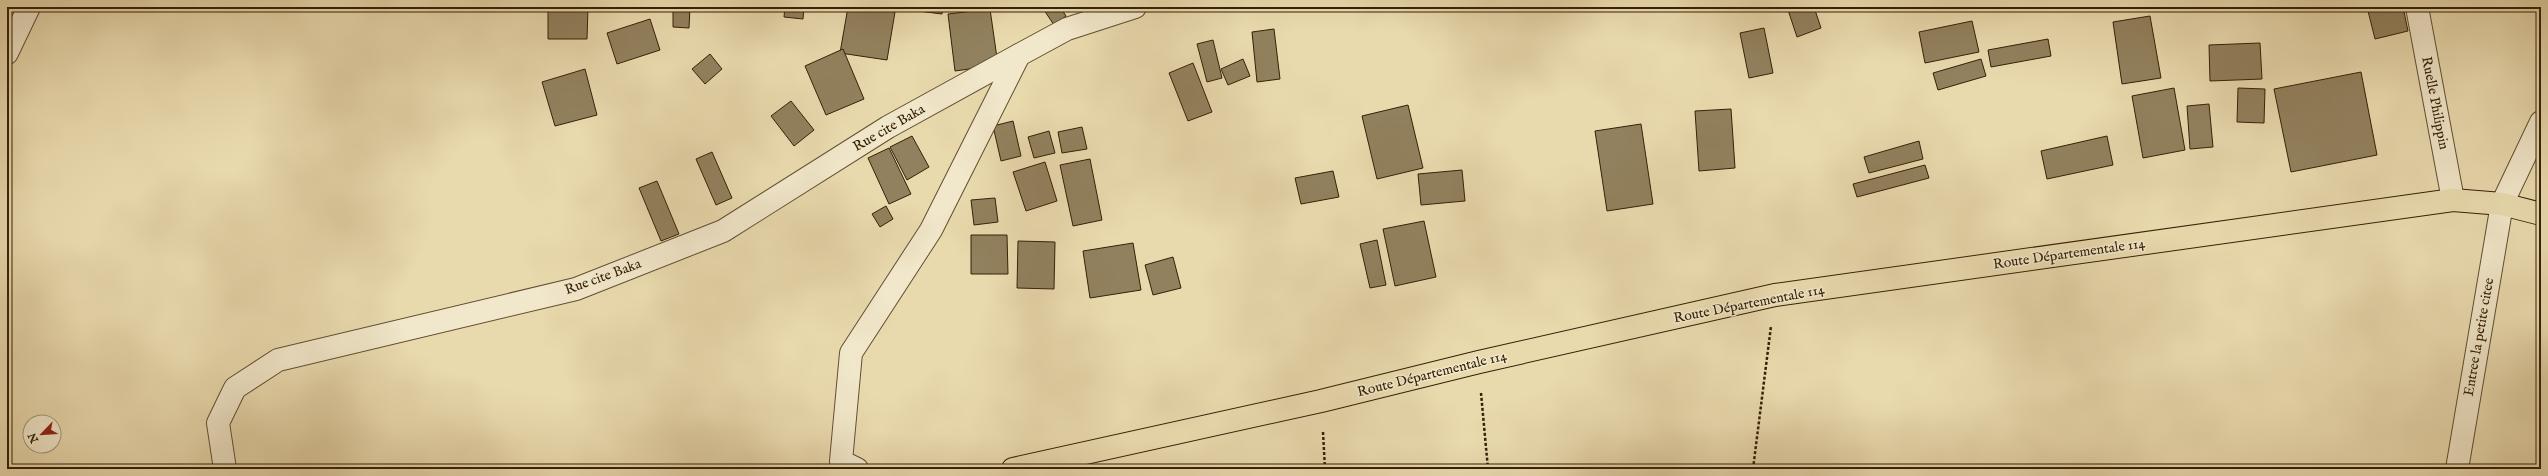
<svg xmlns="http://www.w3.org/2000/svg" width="2548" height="476" font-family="'IM FELL English',serif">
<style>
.building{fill:#92815e;stroke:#342007}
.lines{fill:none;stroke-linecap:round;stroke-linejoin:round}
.minor-casing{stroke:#614e31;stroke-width:24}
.major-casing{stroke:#342007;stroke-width:24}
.path{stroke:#342007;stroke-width:2.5;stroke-dasharray:3 2;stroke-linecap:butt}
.minor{stroke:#f1e7ca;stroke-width:22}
.major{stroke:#e9daae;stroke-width:22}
.labels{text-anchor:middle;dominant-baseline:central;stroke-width:3;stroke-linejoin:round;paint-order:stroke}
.street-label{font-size:14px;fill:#342007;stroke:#f1e7ca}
</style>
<rect width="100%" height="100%" fill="#e9daae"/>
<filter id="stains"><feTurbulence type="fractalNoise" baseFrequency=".005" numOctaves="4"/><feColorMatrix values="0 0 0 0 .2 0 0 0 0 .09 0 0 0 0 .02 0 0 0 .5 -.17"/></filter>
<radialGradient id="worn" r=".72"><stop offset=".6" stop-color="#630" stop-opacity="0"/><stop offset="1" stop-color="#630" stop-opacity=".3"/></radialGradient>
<g class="building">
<polygon points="548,7 588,7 587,39 548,39"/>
<polygon points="673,7 690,7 689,28 673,27"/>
<polygon points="785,7 804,7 803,19 784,17"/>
<polygon points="848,7 864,7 895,12 887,60 840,53"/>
<polygon points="902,7 943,7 942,14 902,9"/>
<polygon points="1042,7 1060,7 1066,16 1054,25"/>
<polygon points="1787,7 1814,7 1821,28 1797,37"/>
<polygon points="2367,7 2403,7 2408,31 2375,39"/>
<polygon points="990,9 998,65 955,71 948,14"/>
<polygon points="2150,16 2161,78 2122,84 2113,22"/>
<polygon points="650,19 660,50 617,64 607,33"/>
<polygon points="1972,21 1979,52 1925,63 1919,32"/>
<polygon points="1764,28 1773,73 1749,78 1740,33"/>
<polygon points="1274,29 1280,79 1257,82 1252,32"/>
<polygon points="2048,39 2051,56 1991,67 1988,50"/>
<polygon points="1213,40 1222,78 1207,82 1197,44"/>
<polygon points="2260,43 2262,79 2210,81 2209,45"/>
<polygon points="843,49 864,99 826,115 805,66"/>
<polygon points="710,54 722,69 705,84 692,69"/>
<polygon points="1243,59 1250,76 1228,85 1221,69"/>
<polygon points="1981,59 1986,76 1938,90 1933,73"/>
<polygon points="1193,63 1212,112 1188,121 1169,73"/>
<polygon points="585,69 597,115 555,126 542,82"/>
<polygon points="2361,72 2377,155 2291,172 2274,89"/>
<polygon points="2174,88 2185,150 2143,158 2132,96"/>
<polygon points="2238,88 2265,89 2264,123 2237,122"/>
<polygon points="791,101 814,130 794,146 771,116"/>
<polygon points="2209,104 2213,147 2190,149 2187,106"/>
<polygon points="1408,105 1423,168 1377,179 1362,116"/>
<polygon points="1731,109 1735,168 1699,171 1695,111"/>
<polygon points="1013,121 1021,156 1001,161 993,126"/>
<polygon points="1641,124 1653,204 1607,211 1595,131"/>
<polygon points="1082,127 1087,149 1062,153 1058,132"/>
<polygon points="1049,131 1055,153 1034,158 1028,137"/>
<polygon points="912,136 929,167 907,180 890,147"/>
<polygon points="2107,136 2113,165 2047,179 2041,151"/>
<polygon points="1919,141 1923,159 1869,173 1864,157"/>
<polygon points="889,148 911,194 889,204 868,158"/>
<polygon points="712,152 732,198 716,205 696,159"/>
<polygon points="1090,159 1102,220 1073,226 1060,165"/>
<polygon points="1045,162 1057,201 1026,211 1013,172"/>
<polygon points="1925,165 1929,178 1857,197 1853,184"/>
<polygon points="1462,170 1465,201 1421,205 1418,174"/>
<polygon points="1333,171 1339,197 1301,204 1295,178"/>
<polygon points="657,181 679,234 661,241 639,188"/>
<polygon points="995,198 998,222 974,225 971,200"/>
<polygon points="886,206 893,219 880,227 872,214"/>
<polygon points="1424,221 1436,277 1395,286 1383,229"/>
<polygon points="971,235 1007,235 1008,274 971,274"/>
<polygon points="1377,240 1386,285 1370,288 1360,244"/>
<polygon points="1018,241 1055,242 1054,289 1017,288"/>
<polygon points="1133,243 1141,290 1090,298 1083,251"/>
<polygon points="1173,257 1181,288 1153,295 1145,265"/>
</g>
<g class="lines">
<g class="minor-casing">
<g id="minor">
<polyline points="2417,7 2453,200"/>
<polyline points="7,53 29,7"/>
<polyline points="225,469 218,423 235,388 278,360 576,289 723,231 888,127 1019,55"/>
<polyline points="857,469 841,461 851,353 931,230 1019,55 1067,29 1135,7"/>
<polyline points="2457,469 2502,204 2541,122"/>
</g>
</g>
<g class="major-casing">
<polyline id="major" points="1013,469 1321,401 1479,362 1775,295 2453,200 2502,204 2541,214"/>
</g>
<g class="path">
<polyline points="1481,393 1488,469"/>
<polyline points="1323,432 1325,469"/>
<polyline points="1753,469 1771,326"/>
</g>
<use href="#minor" class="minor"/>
<use href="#major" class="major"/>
</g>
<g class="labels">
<g class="street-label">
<text transform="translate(2435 103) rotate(79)">Ruelle Philippin</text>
<text transform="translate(889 128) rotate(-30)">Rue cite Baka</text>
<text transform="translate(2069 254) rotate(-8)">Route Départementale 114</text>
<text transform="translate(603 277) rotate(-20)">Rue cite Baka</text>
<text transform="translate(1749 304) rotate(-11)">Route Départementale 114</text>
<text transform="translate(2479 337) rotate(-80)">Entree la petite citee</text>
<text transform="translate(1432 374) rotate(-14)">Route Départementale 114</text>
</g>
</g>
<rect width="2548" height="476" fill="none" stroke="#e9daae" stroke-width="24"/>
<rect x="8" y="8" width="2532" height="460" fill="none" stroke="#342007" stroke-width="2"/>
<rect x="12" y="12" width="2524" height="452" fill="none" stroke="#342007"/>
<g transform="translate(42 434) rotate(245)"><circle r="19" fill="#f1e7ca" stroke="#a5977c"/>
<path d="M0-3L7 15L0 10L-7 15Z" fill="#8f2418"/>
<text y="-6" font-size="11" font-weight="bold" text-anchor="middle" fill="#342007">N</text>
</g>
<rect width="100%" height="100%" filter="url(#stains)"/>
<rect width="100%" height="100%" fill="url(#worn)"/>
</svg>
